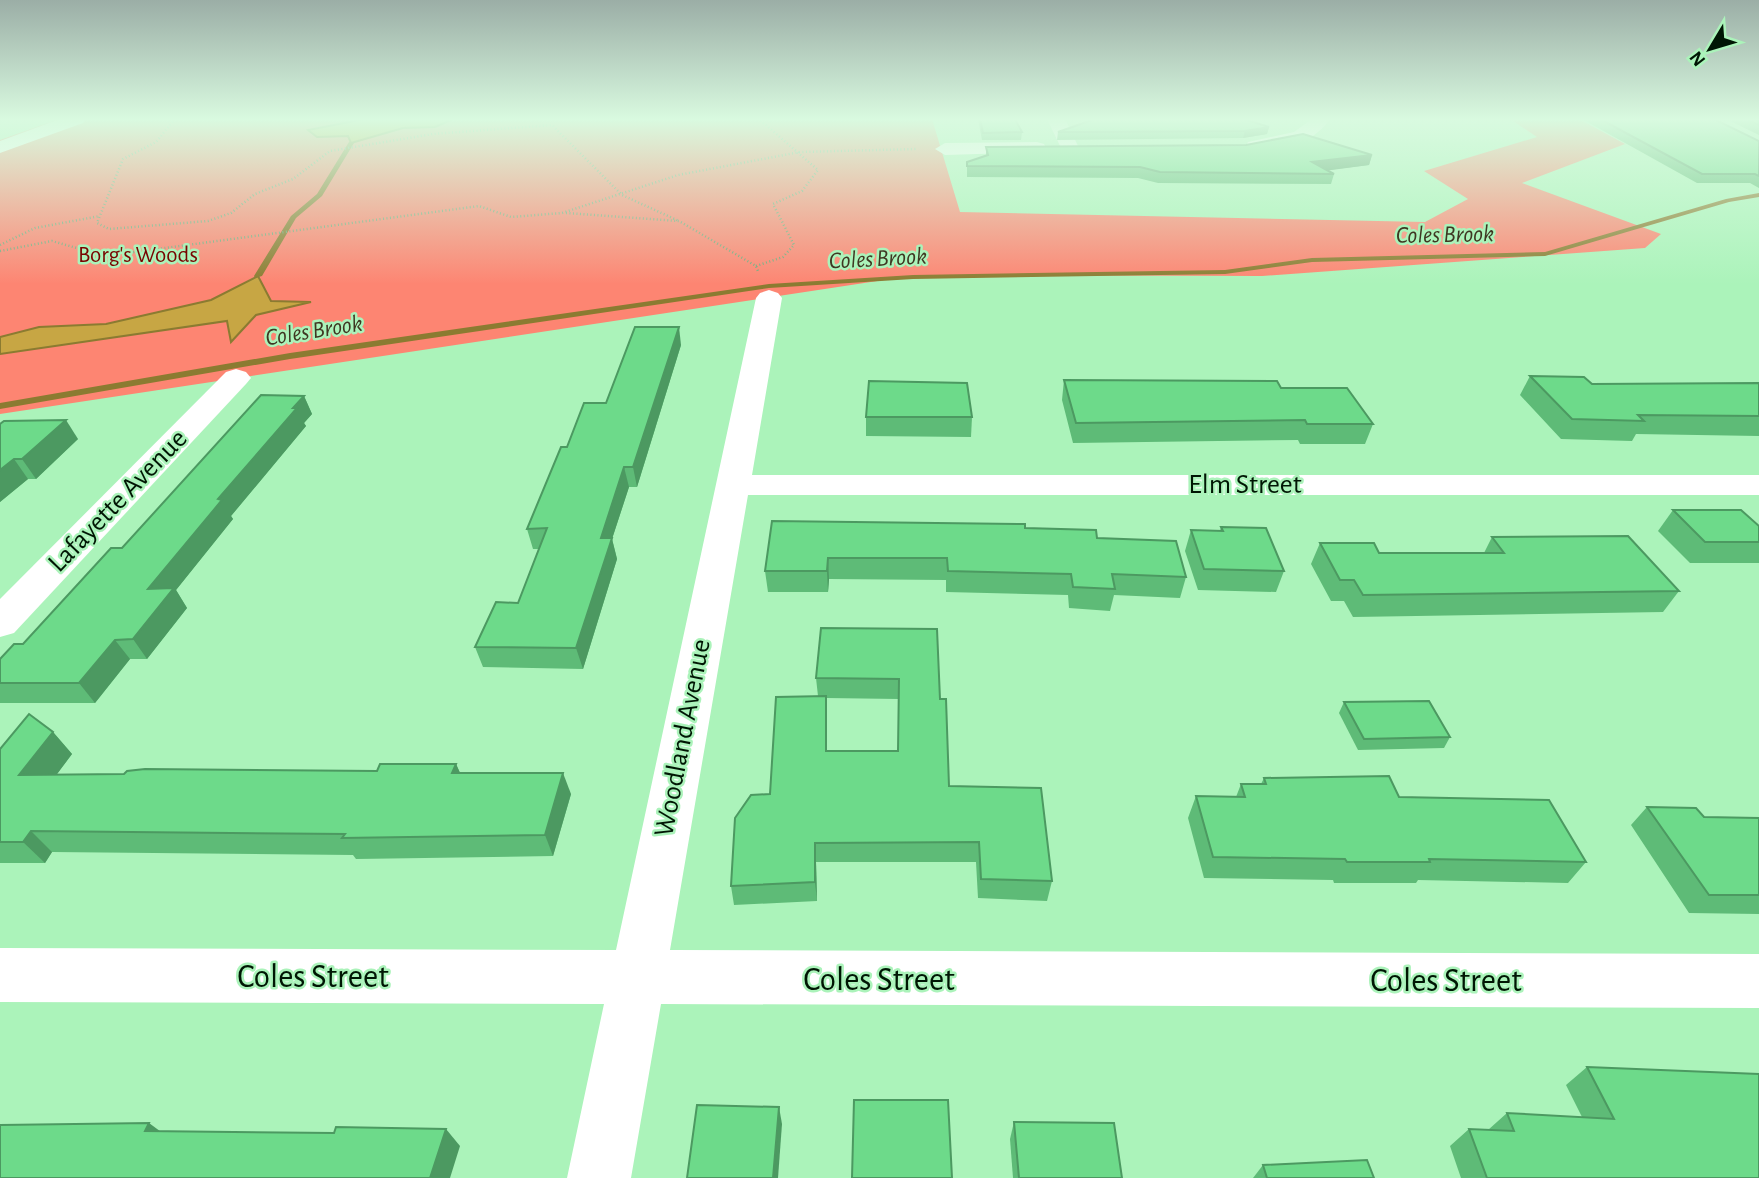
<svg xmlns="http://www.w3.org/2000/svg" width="1759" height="1178" font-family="'Alegreya Sans',sans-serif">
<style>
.green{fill:#fd8572}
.water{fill:#c7a644;stroke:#8b7b31;stroke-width:2}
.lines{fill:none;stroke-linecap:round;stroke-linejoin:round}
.stream{fill:#8b7b31;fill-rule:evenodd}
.path{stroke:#72a97d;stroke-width:2.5;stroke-dasharray:1 2.5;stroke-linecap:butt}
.street{fill:#fff;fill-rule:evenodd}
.wall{fill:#5ebb77;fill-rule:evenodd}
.shaded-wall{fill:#4c9961}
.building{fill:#6dda8a;stroke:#4c9961;stroke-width:2}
.labels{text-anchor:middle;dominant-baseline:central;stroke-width:5;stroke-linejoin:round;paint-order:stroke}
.far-park-label{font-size:23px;fill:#780400;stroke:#abf3ba}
.far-water-label{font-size:24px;font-style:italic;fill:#3f3722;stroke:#abf3ba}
.street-label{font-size:28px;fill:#001604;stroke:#abf3ba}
.near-street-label{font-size:33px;fill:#001604;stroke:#abf3ba}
</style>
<rect width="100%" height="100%" fill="#abf3ba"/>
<polygon class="green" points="59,119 932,119 960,212 1425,222 1468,199 1424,171 1537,137 1510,119 1579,119 1625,144 1522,183 1661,234 1645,248 1262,276 917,275 0,414 0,140"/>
<g class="water">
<polygon points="364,119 453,119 435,127 403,128 351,143 348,136 317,137 308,130"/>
<polygon points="258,276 271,301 311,302 256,315 231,342 227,321 0,354 0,337 39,327 106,324 211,300"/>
</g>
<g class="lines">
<g class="stream">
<polygon points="349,142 354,143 322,196 296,218 262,276 255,278 254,276 291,216 317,194"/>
<polygon points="1759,193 1759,197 1729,202 1545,256 1312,262 1225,274 913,279 769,288 290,359 0,409 0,403 290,353 769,284 913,275 1225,270 1312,258 1545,252 1726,199"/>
</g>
<g class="path">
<polyline points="175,119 156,142 123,159 97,223 109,229 208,221 231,213 255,194 293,179 330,151 433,134 552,125 622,195 679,221"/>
<polyline points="566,213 679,221 756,266 758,271"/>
<polyline points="0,245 35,228 100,216"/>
<polyline points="0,251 52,241 105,256 479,206 511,217 562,213 678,175 800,152 916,149"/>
<polyline points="756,266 783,257 794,245 773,204 802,191 818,170 759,119"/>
</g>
<g class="street">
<polygon points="60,119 86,119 83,123 0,153 0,141"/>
<polygon points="1047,119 1065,119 1079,148 1077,152 1063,152"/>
<path d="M 1312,119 L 1330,119 C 1312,145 1284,148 1255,152 L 1246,146 L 1248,142 L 1294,132 Z"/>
<polygon points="1037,142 1044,144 1046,148 1044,152 945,155 935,149 945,143"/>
<polygon points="769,290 778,293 782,298 752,475 1759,475 1759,495 748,495 670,950 1759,954 1759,1008 661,1004 631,1178 567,1178 604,1004 0,1002 0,948 616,950 756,298 760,293"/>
<polygon points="236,369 246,372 251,378 246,384 14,633 0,637 0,599 226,372"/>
</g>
</g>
<g class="wall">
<polygon points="978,119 1015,119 1022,132 1021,140 982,140"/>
<polygon points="1087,119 1244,119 1269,127 1267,134 1243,138 1057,140 1058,132 1088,122"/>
<polygon points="1582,119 1714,119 1759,141 1759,188 1750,183 1697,183"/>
<polygon points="1726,119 1759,119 1759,135"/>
<polygon points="986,147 1372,155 1369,165 1328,170 1334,174 1331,184 1158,183 1138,178 967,177 967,162 986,156"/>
<polygon points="681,345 637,487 629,487 612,539 617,559 583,669 483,667 475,647 518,603 539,549 533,549 527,529 606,403"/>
<polygon points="1530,376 1592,384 1759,383 1759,436 1636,434 1632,441 1561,439 1520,395"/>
<polygon points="1064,380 1281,388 1373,424 1365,444 1300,444 1298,440 1073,443 1062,400"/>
<polygon points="304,396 312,414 304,423 306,426 231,516 233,519 176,590 187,608 147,659 130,659 95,703 0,703 0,659 23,644 122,548"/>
<polygon points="866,417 972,417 971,437 866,436"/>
<polygon points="0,424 78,439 36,479 28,479 0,502"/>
<polygon points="1673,510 1759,526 1759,563 1690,563 1658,531"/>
<polygon points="772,521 1025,528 1097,538 1186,577 1180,598 1114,595 1110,611 1069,608 1068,595 946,592 946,580 829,579 828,592 768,592 765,571"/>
<polygon points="1221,527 1284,571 1276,592 1198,590 1185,551 1191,530 1220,531"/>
<polygon points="1492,537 1679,591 1663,612 1353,617 1344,601 1331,601 1311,564 1320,543 1379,553 1484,553"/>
<path d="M 821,628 L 940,699 L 949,786 L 1052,881 L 1047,901 L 978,898 L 976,862 L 816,862 L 817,901 L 734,905 L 731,886 L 770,794 L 818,696 L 816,678 ZM 826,698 L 899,699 L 898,751 L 827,751 Z"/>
<polygon points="1344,702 1450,737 1444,748 1358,750 1339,713"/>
<polygon points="53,732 72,754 56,775 377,771 456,764 460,773 571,794 553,856 356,859 353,855 52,852 45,863 0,863 0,749"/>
<polygon points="1264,778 1399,797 1586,862 1568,883 1418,880 1416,883 1334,883 1333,880 1204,878 1188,818 1196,796 1236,797 1241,784 1261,784"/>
<polygon points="1647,807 1704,817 1759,818 1759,914 1689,913 1631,825"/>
<polygon points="1587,1067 1759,1178 1461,1178 1450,1146 1469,1129 1488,1130 1507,1113 1582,1117 1566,1085"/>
<polygon points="1014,1122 1122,1178 1013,1178 1010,1139"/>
<polygon points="1263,1165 1374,1178 1253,1178"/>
</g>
<g class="shaded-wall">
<polygon points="1269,127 1267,134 1243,138 1245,131"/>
<polygon points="1372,155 1369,165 1309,173 1312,162"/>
<polygon points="679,327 681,345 637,487 633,467"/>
<polygon points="304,396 312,414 304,423 306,426 231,516 233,519 176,590 187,608 147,659 133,639 148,589 218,499"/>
<polygon points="66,420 78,439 36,479 22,459"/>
<polygon points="14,459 28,479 0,502 0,470"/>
<polygon points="624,467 629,487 612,539 617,559 583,669 576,648 601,538"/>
<polygon points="828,558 829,579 828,592 827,571"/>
<polygon points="115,640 130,659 95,703 79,683"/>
<polygon points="826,696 827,716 827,771 826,751"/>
<polygon points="53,732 72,754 40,797 19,775"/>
<polygon points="456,764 466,786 452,773"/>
<polygon points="563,773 571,794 553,856 545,835"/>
<polygon points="31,831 52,852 45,863 23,842"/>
<polygon points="815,843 816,862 817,901 815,882"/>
<polygon points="779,1107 782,1124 778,1178 773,1178"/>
<polygon points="149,1123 172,1140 145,1131"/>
<polygon points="446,1129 460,1146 450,1178 430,1178"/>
</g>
<g class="building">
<polygon points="980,119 1015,119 1022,132 983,133"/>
<polygon points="1091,119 1244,119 1269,127 1245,131 1058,132 1092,120"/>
<polygon points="1600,119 1714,119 1759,141 1759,176 1755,174 1702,174"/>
<polygon points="1747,119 1759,119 1759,125"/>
<polygon points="1303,134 1372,155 1312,162 1334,174 1160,172 1140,167 967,166 967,162 988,155 986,147 1246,145"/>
<polygon points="635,327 679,327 633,467 624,467 601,538 612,538 576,648 475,647 496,602 518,603 547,528 527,529 561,447 567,447 584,403 606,403"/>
<polygon points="1530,376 1584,377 1592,384 1759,383 1759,416 1638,415 1644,421 1572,419"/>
<polygon points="1064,380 1277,381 1281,388 1347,388 1373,424 1307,424 1305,420 1076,423"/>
<polygon points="869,381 967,383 972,417 866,417"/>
<polygon points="261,395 304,396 293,408 297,408 218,499 222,500 148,589 174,588 133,639 115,640 79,683 0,683 0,659 14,644 23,644 111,548 122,548"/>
<polygon points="66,420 22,459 14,459 0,470 0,424 4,421"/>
<polygon points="1673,510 1741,510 1759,526 1759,542 1705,542"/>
<polygon points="772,521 1025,524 1025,528 1096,530 1097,538 1176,541 1186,577 1112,574 1115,589 1073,587 1071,574 948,571 947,558 828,558 827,571 765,571"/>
<polygon points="1221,527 1266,528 1284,571 1204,569 1191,530 1223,531"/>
<polygon points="1628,536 1679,591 1363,595 1354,580 1340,580 1320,543 1374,543 1379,553 1504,553 1492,537"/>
<polygon points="821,628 937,629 940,699 946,699 949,786 1041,788 1052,881 981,879 979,842 815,843 815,882 731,886 735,818 751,795 770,794 776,697 826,696 826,751 898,751 899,679 816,678"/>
<polygon points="1429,701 1450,737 1364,739 1344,702"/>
<polygon points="29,714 53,732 19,775 124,774 127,771 145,769 377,771 380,764 456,764 452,773 563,773 545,835 342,838 345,834 31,831 23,842 0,842 0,749"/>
<polygon points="1389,776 1399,797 1549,800 1586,862 1429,859 1430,862 1347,862 1345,859 1213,857 1196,796 1245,797 1241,784 1266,784 1264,778"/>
<polygon points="1647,807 1696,808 1704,817 1759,818 1759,895 1709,895"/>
<polygon points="1587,1067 1759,1074 1759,1178 1487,1178 1469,1129 1514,1131 1507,1113 1614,1119"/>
<polygon points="854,1100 948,1100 952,1178 852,1178"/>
<polygon points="697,1105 779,1107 773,1178 687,1178"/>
<polygon points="1014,1122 1114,1123 1122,1178 1019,1178"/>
<polygon points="149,1123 145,1131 334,1133 336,1127 446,1129 430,1178 0,1178 0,1125"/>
<polygon points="1367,1160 1374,1178 1267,1178 1263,1165"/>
</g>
<linearGradient id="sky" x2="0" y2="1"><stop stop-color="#9baea6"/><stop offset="0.42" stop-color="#d9fae0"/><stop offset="1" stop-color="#d9fae0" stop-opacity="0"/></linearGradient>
<rect width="1759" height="284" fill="url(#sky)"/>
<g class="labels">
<g class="far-park-label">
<text x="138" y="255">Borg's Woods</text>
</g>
<g class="far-water-label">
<text transform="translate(1445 235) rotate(-1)">Coles Brook</text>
<text transform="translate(878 259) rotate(-3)">Coles Brook</text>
<text transform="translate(314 331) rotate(-9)">Coles Brook</text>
</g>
<g class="street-label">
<text x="1245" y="485">Elm Street</text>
<text transform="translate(118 501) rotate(-46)">Lafayette Avenue</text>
<text transform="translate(683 738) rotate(-79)">Woodland Avenue</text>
</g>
<g class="near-street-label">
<text x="313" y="977">Coles Street</text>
<text x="879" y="980">Coles Street</text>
<text x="1446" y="981">Coles Street</text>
</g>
</g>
<g transform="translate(1710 49) rotate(232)" stroke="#abf3ba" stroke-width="5" paint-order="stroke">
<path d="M0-5L12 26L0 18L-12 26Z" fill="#001604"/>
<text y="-10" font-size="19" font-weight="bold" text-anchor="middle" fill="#001604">N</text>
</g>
</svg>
